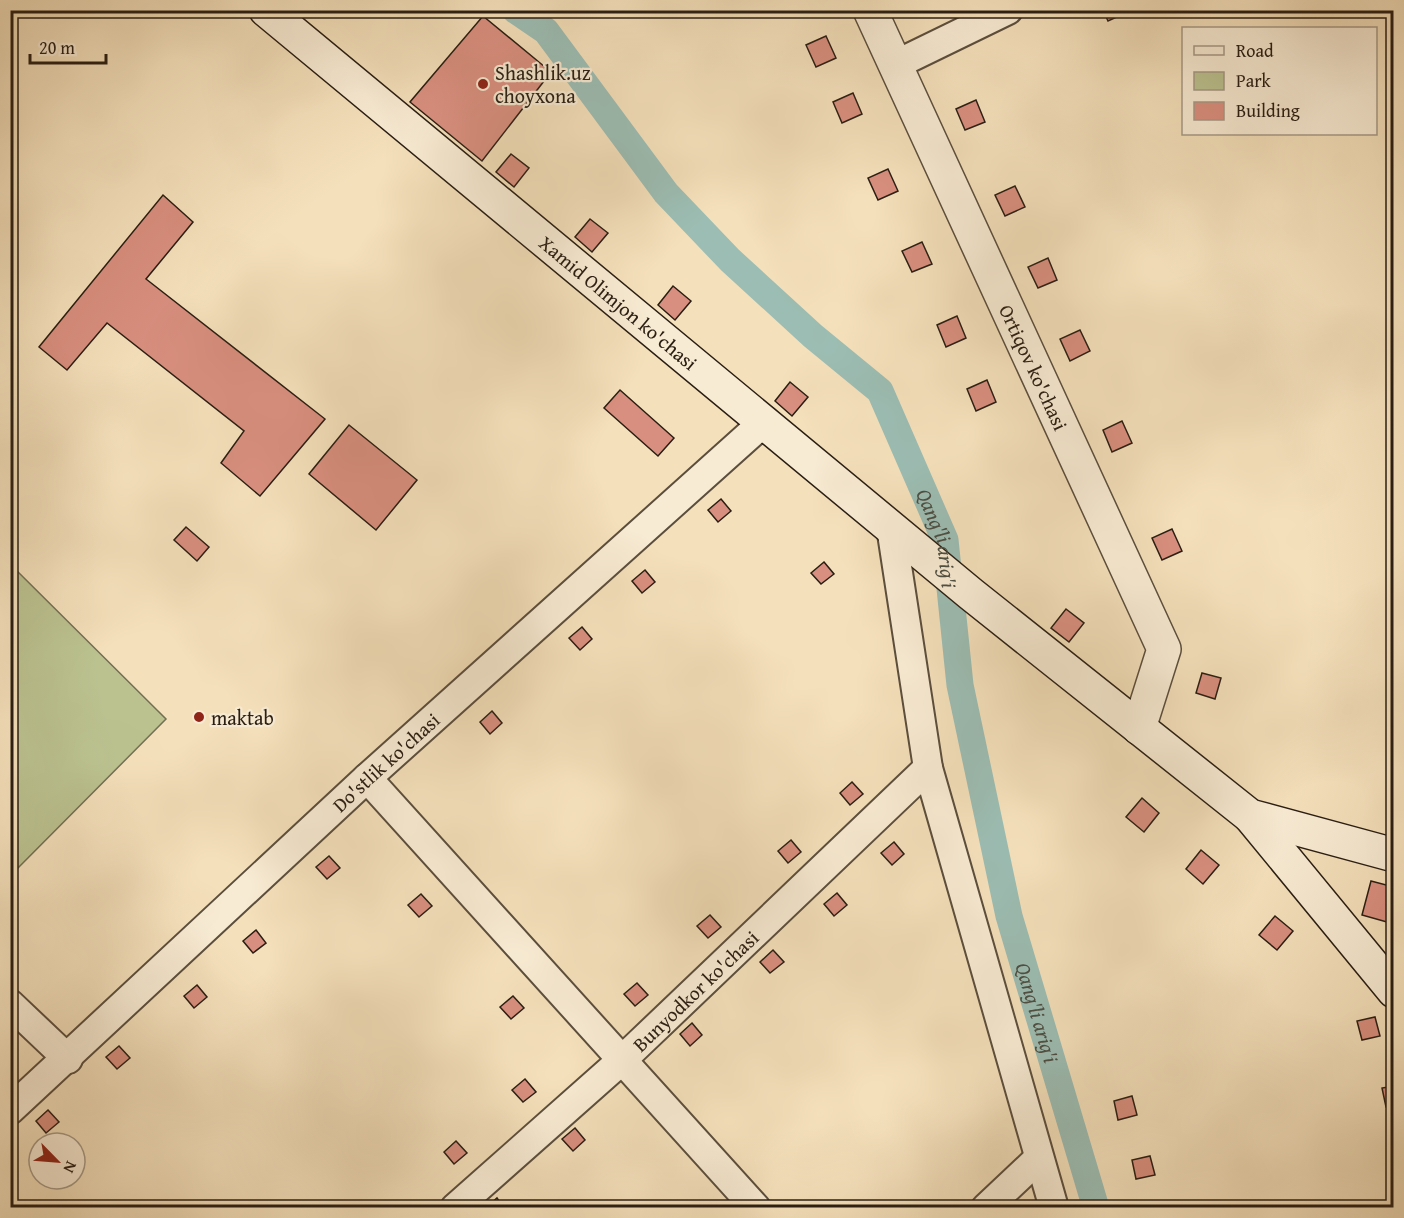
<svg xmlns="http://www.w3.org/2000/svg" width="1404" height="1218" font-family="'Gentium Book Plus',serif">
<style>
.green{fill:#bbc290;stroke:#727052;stroke-width:1.5}
.lines{fill:none;stroke-linecap:round;stroke-linejoin:round}
.canal{stroke:#9cbdb3;stroke-width:27}
.building{fill:#d98f7f;stroke:#2a1e13;stroke-width:1.5}
.minor-casing{stroke:#5c4e3d;stroke-width:32}
.tertiary-casing{stroke:#5c4e3d;stroke-width:36}
.secondary-casing{stroke:#2a1e13;stroke-width:36}
.minor{stroke:#f8ebd3;stroke-width:28}
.tertiary{stroke:#f8ebd3;stroke-width:33}
.secondary{stroke:#f8ebd3;stroke-width:33}
.poi-dot{fill:#8f2418;stroke:#f8ebd3;stroke-width:2}
.labels{text-anchor:middle;dominant-baseline:central;stroke-width:4.5;stroke-linejoin:round;paint-order:stroke}
.poi-label{font-size:20px;fill:#2a1e13;stroke:#f8ebd3;text-anchor:start}
.street-label{font-size:20px;fill:#2a1e13;stroke:#f8ebd3}
.water-label{font-size:21px;font-style:italic;fill:#4c4e43;stroke:#f8ebd3}
</style>
<rect width="100%" height="100%" fill="#f4e0bb"/>
<filter id="stains"><feTurbulence type="fractalNoise" baseFrequency=".00333" numOctaves="4"/><feColorMatrix values="0 0 0 0 .2 0 0 0 0 .09 0 0 0 0 .02 0 0 0 .5 -.17"/></filter>
<radialGradient id="worn" r=".72"><stop offset=".6" stop-color="#630" stop-opacity="0"/><stop offset="1" stop-color="#630" stop-opacity=".3"/></radialGradient>
<polygon class="green" points="10,564 166,719 11,875 10,875"/>
<g class="lines">
<path class="canal" id="s1" d="M 515,10 L 546,31 L 666,193 L 730,260 L 813,336 L 880,391 L 945,540 L 960,685 L 1009,916 L 1096,1208"/>
</g>
<g class="building">
<polygon points="1103,10 1127,10 1128,12 1108,21"/>
<polygon points="483,16 551,72 482,161 410,102"/>
<polygon points="826,36 836,58 816,67 806,45"/>
<polygon points="853,93 862,114 842,123 833,102"/>
<polygon points="976,100 985,122 965,130 956,109"/>
<polygon points="511,154 529,168 514,187 496,172"/>
<polygon points="888,169 898,191 878,200 868,178"/>
<polygon points="1015,186 1025,207 1005,216 995,195"/>
<polygon points="163,195 193,222 146,279 325,419 260,496 221,463 244,431 107,323 67,370 39,347"/>
<polygon points="590,219 608,233 592,252 575,237"/>
<polygon points="922,242 932,264 912,272 902,251"/>
<polygon points="1048,258 1057,280 1038,288 1028,267"/>
<polygon points="673,286 691,301 675,320 658,305"/>
<polygon points="957,316 966,338 946,347 937,325"/>
<polygon points="1080,330 1090,351 1070,361 1060,339"/>
<polygon points="987,380 996,402 976,411 967,389"/>
<polygon points="790,382 808,397 792,416 775,401"/>
<polygon points="620,390 674,438 658,456 604,408"/>
<polygon points="1122,421 1132,443 1112,452 1103,430"/>
<polygon points="349,425 417,480 376,530 309,474"/>
<polygon points="721,499 731,511 718,522 708,510"/>
<polygon points="186,527 209,547 197,561 174,540"/>
<polygon points="1172,529 1182,551 1162,560 1152,538"/>
<polygon points="824,562 834,574 821,584 811,573"/>
<polygon points="645,570 655,582 642,593 632,581"/>
<polygon points="1066,609 1084,623 1069,642 1051,628"/>
<polygon points="582,627 592,639 580,650 569,638"/>
<polygon points="1202,673 1221,678 1215,699 1196,693"/>
<polygon points="492,711 502,723 490,734 480,722"/>
<polygon points="852,782 863,794 850,805 840,793"/>
<polygon points="1142,798 1159,813 1144,832 1126,817"/>
<polygon points="791,840 801,852 788,863 778,851"/>
<polygon points="894,842 904,854 892,865 881,853"/>
<polygon points="1201,850 1219,865 1203,884 1186,869"/>
<polygon points="329,856 340,868 327,879 316,867"/>
<polygon points="1371,881 1394,887 1394,924 1362,915"/>
<polygon points="837,893 847,905 834,916 824,904"/>
<polygon points="421,894 432,906 419,917 408,905"/>
<polygon points="710,915 721,927 708,938 697,926"/>
<polygon points="1275,916 1293,931 1277,950 1259,935"/>
<polygon points="256,930 266,943 253,953 243,941"/>
<polygon points="773,950 784,962 770,973 760,962"/>
<polygon points="637,983 648,995 635,1006 624,994"/>
<polygon points="197,985 207,997 194,1008 184,996"/>
<polygon points="513,996 524,1008 511,1019 500,1007"/>
<polygon points="1375,1017 1380,1036 1362,1040 1357,1021"/>
<polygon points="692,1023 702,1035 690,1046 680,1034"/>
<polygon points="119,1046 130,1058 117,1069 106,1057"/>
<polygon points="525,1079 536,1092 523,1102 512,1090"/>
<polygon points="1394,1086 1394,1106 1386,1107 1382,1088"/>
<polygon points="1132,1096 1137,1115 1118,1120 1114,1101"/>
<polygon points="48,1110 59,1122 46,1133 36,1121"/>
<polygon points="575,1128 585,1140 573,1151 562,1139"/>
<polygon points="456,1141 467,1153 454,1164 444,1152"/>
<polygon points="1150,1156 1155,1175 1136,1179 1132,1160"/>
<polygon points="497,1198 504,1208 486,1208"/>
</g>
<g class="lines">
<g class="minor-casing">
<g id="minor">
<polyline points="895,65 1008,10"/>
<polyline points="891,527 928,768 1054,1208"/>
<polyline points="367,778 756,1208"/>
<polyline points="10,1004 68,1059"/>
<path id="s2" d="M 10,1110 L 367,778 L 765,421"/>
<path id="s3" d="M 455,1208 L 622,1060 L 928,768"/>
<polyline points="986,1208 1039,1158"/>
</g>
</g>
<g class="tertiary-casing">
<g id="tertiary">
<path id="s4" d="M 870,10 L 1164,649 L 1139,728"/>
</g>
</g>
<g class="secondary-casing">
<g id="secondary">
<path id="s5" d="M 266,10 L 971,594 L 1250,816 L 1394,855"/>
<polyline points="1250,816 1394,991"/>
</g>
</g>
<use href="#minor" class="minor"/>
<use href="#tertiary" class="tertiary"/>
<use href="#secondary" class="secondary"/>
</g>
<g class="poi-dot">
<circle cx="483" cy="84" r="6"/>
<circle cx="199" cy="717" r="6"/>
</g>
<g class="labels">
<g class="poi-label">
<text x="495" y="72">Shashlik.uz<tspan x="495" dy="23">choyxona</tspan></text>
<text x="211" y="717">maktab</text>
</g>
<g class="street-label">
<text stroke="none"><textPath href="#s5" startOffset="458">Xamid Olimjon ko'chasi</textPath></text>
<text stroke="none"><textPath href="#s4" startOffset="393">Ortiqov ko'chasi</textPath></text>
<text stroke="none"><textPath href="#s2" startOffset="512">Do'stlik ko'chasi</textPath></text>
<text stroke="none"><textPath href="#s3" startOffset="324">Bunyodkor ko'chasi</textPath></text>
</g>
<g class="water-label">
<text stroke="none"><textPath href="#s1" startOffset="690">Qang'li arig'i</textPath></text>
<text stroke="none"><textPath href="#s1" startOffset="1176">Qang'li arig'i</textPath></text>
</g>
</g>
<rect width="1404" height="1218" fill="none" stroke="#f4e0bb" stroke-width="36"/>
<rect x="12" y="12" width="1380" height="1194" fill="none" stroke="#2a1e13" stroke-width="3"/>
<rect x="18" y="18" width="1368" height="1182" fill="none" stroke="#2a1e13" stroke-width="1.5"/>
<rect x="1182" y="27" width="195" height="108" fill="#f8ebd3" stroke="#a69986" stroke-width="1.5"/>
<rect x="1194" y="46" width="30" height="9" fill="#f8ebd3" stroke="#a69986" stroke-width="1.5"/>
<text x="1236" y="57" font-size="18" fill="#2a1e13">Road</text>
<rect x="1194" y="72" width="30" height="18" fill="#bbc290" stroke="#a69986" stroke-width="1.5"/>
<text x="1236" y="87" font-size="18" fill="#2a1e13">Park</text>
<rect x="1194" y="102" width="30" height="18" fill="#d98f7f" stroke="#a69986" stroke-width="1.5"/>
<text x="1236" y="117" font-size="18" fill="#2a1e13">Building</text>
<g transform="translate(57 1161) rotate(115)"><circle r="28" fill="#f8ebd3" stroke="#a69986" stroke-width="1.5"/>
<path d="M0-4.5L10 22L0 15L-10 22Z" fill="#8f2418"/>
<text y="-9" font-size="16" font-weight="bold" text-anchor="middle" fill="#2a1e13">N</text>
</g>
<path d="M30 54v9h76v-9" fill="none" stroke="#2a1e13" stroke-width="3"/>
<text x="39" y="54" font-size="18" fill="#2a1e13" stroke="#f8ebd3" stroke-width="4.5" paint-order="stroke">20 m</text>
<rect width="100%" height="100%" filter="url(#stains)"/>
<rect width="100%" height="100%" fill="url(#worn)"/>
</svg>
